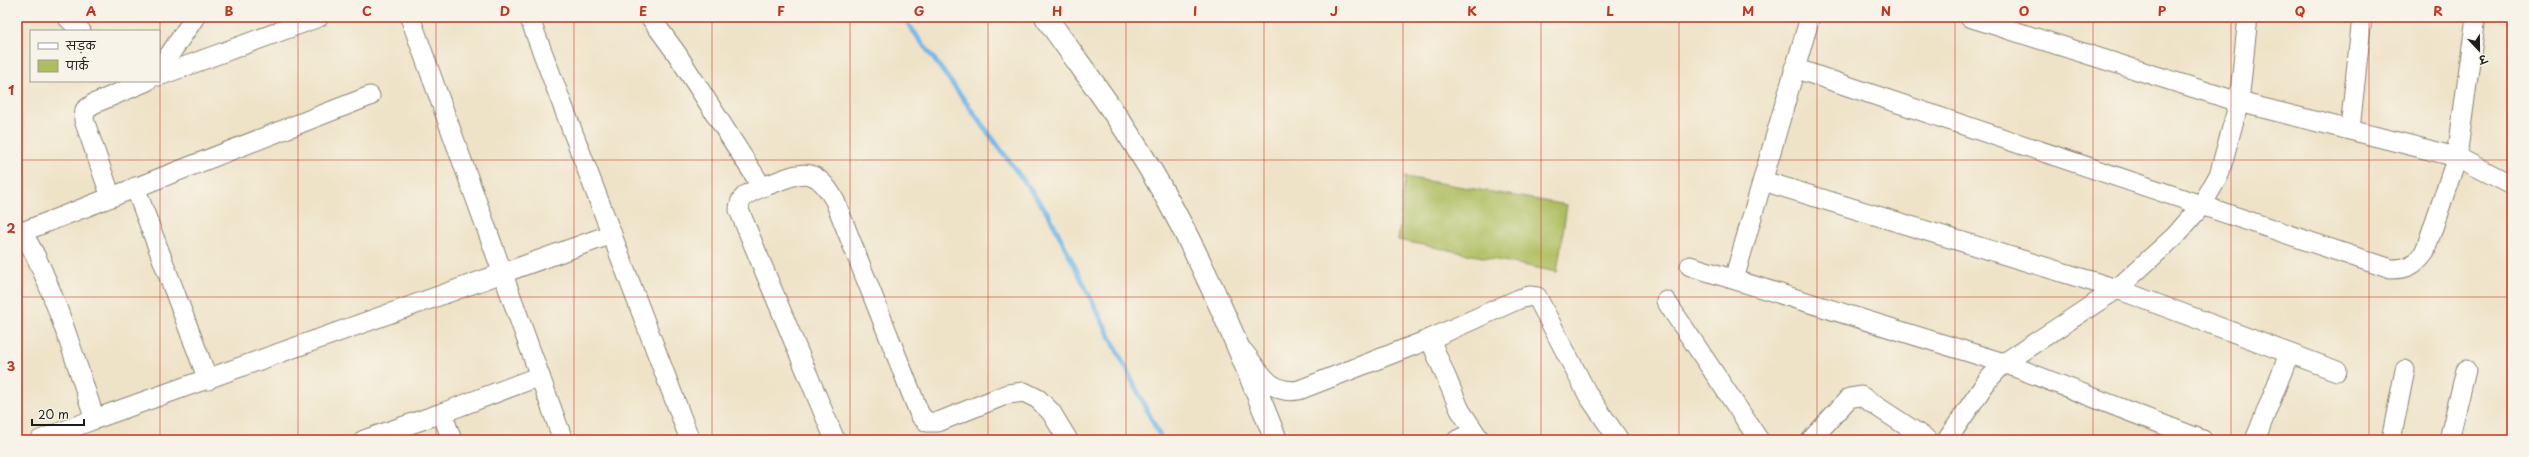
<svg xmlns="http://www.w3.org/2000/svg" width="2529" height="457" font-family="'Playpen Sans','Playpen Sans Deva',sans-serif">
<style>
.green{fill:#adbd5f;stroke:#646c3e}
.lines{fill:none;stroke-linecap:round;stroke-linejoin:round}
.stream{stroke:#75b9eb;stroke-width:5}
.street-casing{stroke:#868072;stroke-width:21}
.secondary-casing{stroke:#868072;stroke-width:24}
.street{stroke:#fff;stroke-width:19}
.secondary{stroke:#fff;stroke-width:22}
.grid{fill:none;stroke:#c8321e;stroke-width:1;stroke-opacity:0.55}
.neatline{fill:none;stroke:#c8321e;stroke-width:1.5}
.grid-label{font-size:13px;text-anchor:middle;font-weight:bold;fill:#c8321e}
</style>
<rect width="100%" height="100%" fill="#f7f3e8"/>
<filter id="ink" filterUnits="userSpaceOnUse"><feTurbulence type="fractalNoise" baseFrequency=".025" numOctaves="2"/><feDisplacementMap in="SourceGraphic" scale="8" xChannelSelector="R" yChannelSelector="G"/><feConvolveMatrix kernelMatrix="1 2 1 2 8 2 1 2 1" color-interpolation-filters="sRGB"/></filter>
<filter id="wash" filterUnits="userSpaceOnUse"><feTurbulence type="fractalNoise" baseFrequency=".012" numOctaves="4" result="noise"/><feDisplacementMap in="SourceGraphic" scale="16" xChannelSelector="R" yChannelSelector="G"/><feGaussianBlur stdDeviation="0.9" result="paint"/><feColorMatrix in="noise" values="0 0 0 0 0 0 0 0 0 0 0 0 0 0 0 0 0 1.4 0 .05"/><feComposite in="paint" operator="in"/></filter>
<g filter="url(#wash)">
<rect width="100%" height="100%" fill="#efe3c7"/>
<polygon class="green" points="1405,177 1567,205 1557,272 1398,240"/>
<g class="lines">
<polyline class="stream" points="903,17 1049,215 1162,440"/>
</g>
</g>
<g filter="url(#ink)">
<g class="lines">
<g class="street-casing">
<g id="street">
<polyline points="67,17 81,31"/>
<polyline points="410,17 563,440"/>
<polyline points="529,17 690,440"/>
<path d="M 650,17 L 677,54 L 762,187 C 798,175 813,160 835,201 L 920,415 L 927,422 L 938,422 L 1008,394 L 1024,392 L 1038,399 L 1051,412 L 1068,440"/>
<polyline points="1969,17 2239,102 2457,157 2512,185"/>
<path d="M 1794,68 L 2391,269 C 2408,269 2415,265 2425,251 L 2457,157 L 2476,17"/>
<polyline points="159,70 195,17"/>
<polyline points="159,76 319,17"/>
<polyline points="2350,129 2362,17"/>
<polyline points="1763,181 2117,289 2337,371"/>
<polyline points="135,187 208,380"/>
<path d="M 762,187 C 750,193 739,195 739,210 L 835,440"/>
<polyline points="111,197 84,120 85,110 93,104 147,81"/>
<path d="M 17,229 C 41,244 83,385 95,419 L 40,440"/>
<polyline points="22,232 370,96"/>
<polyline points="1690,266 2004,363 2203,440"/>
<polyline points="1734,279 1810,17"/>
<polyline points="1666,301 1759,440"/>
<polyline points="1430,339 1460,410 1480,440"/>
<path d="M 1244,352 C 1260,372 1270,395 1299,390 L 1430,339 L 1519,299 L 1530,296 L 1537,297 L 1588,395 L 1619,440"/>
<polyline points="95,419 612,234"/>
<polyline points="364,440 442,413"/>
<polyline points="452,440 442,413 540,376"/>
<polyline points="1457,440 1474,432"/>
<polyline points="1811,440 1849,398 1861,396 1928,440"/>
<polyline points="1947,440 1987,381 2004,363 2117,289 2175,236 2202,205 2219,175 2239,102 2248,17"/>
<polyline points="2255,440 2289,354"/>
<polyline points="2391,440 2405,370"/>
<polyline points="2449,440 2466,370"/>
</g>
</g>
<g class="secondary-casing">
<path id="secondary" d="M 1046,17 C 1075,59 1107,100 1134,143 C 1193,235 1236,339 1276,440"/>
</g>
<use href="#street" class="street"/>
<use href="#secondary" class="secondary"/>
</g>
</g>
<path class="grid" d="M 160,17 L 160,440M 298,17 L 298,440M 436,17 L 436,440M 574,17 L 574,440M 712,17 L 712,440M 850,17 L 850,440M 988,17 L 988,440M 1126,17 L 1126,440M 1264,17 L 1264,440M 1403,17 L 1403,440M 1541,17 L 1541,440M 1679,17 L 1679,440M 1817,17 L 1817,440M 1955,17 L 1955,440M 2093,17 L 2093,440M 2231,17 L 2231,440M 2369,17 L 2369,440M 17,160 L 2512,160M 17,297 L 2512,297"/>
<rect width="2529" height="457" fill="none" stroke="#f7f3e8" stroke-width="44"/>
<rect x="30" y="30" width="130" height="52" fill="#f7f3e8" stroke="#9f9d96"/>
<rect x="38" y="43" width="20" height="6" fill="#ffffff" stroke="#9f9d96"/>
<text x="66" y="50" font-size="12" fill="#1c1c1c">सड़क</text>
<rect x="38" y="60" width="20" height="12" fill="#adbd5f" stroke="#9f9d96"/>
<text x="66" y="70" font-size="12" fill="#1c1c1c">पार्क</text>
<g transform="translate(2479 50) rotate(158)" stroke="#f7f3e8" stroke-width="3" paint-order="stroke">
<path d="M0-3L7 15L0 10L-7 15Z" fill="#1c1c1c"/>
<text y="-6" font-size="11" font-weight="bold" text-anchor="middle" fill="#1c1c1c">उ</text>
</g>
<path d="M32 419v6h52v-6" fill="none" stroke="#1c1c1c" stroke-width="2"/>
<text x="38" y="419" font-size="12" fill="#1c1c1c" stroke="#f7f3e8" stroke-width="3" paint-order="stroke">20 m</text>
<rect x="22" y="22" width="2485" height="413" class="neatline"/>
<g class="grid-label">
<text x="91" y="16">A</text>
<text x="229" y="16">B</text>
<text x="367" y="16">C</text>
<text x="505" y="16">D</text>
<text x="643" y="16">E</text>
<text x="781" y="16">F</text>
<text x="919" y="16">G</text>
<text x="1057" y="16">H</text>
<text x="1195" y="16">I</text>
<text x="1334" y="16">J</text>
<text x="1472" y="16">K</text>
<text x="1610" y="16">L</text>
<text x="1748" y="16">M</text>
<text x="1886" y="16">N</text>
<text x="2024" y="16">O</text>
<text x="2162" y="16">P</text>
<text x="2300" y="16">Q</text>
<text x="2438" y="16">R</text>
<text x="11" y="95">1</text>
<text x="11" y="233">2</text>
<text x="11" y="371">3</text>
</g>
</svg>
